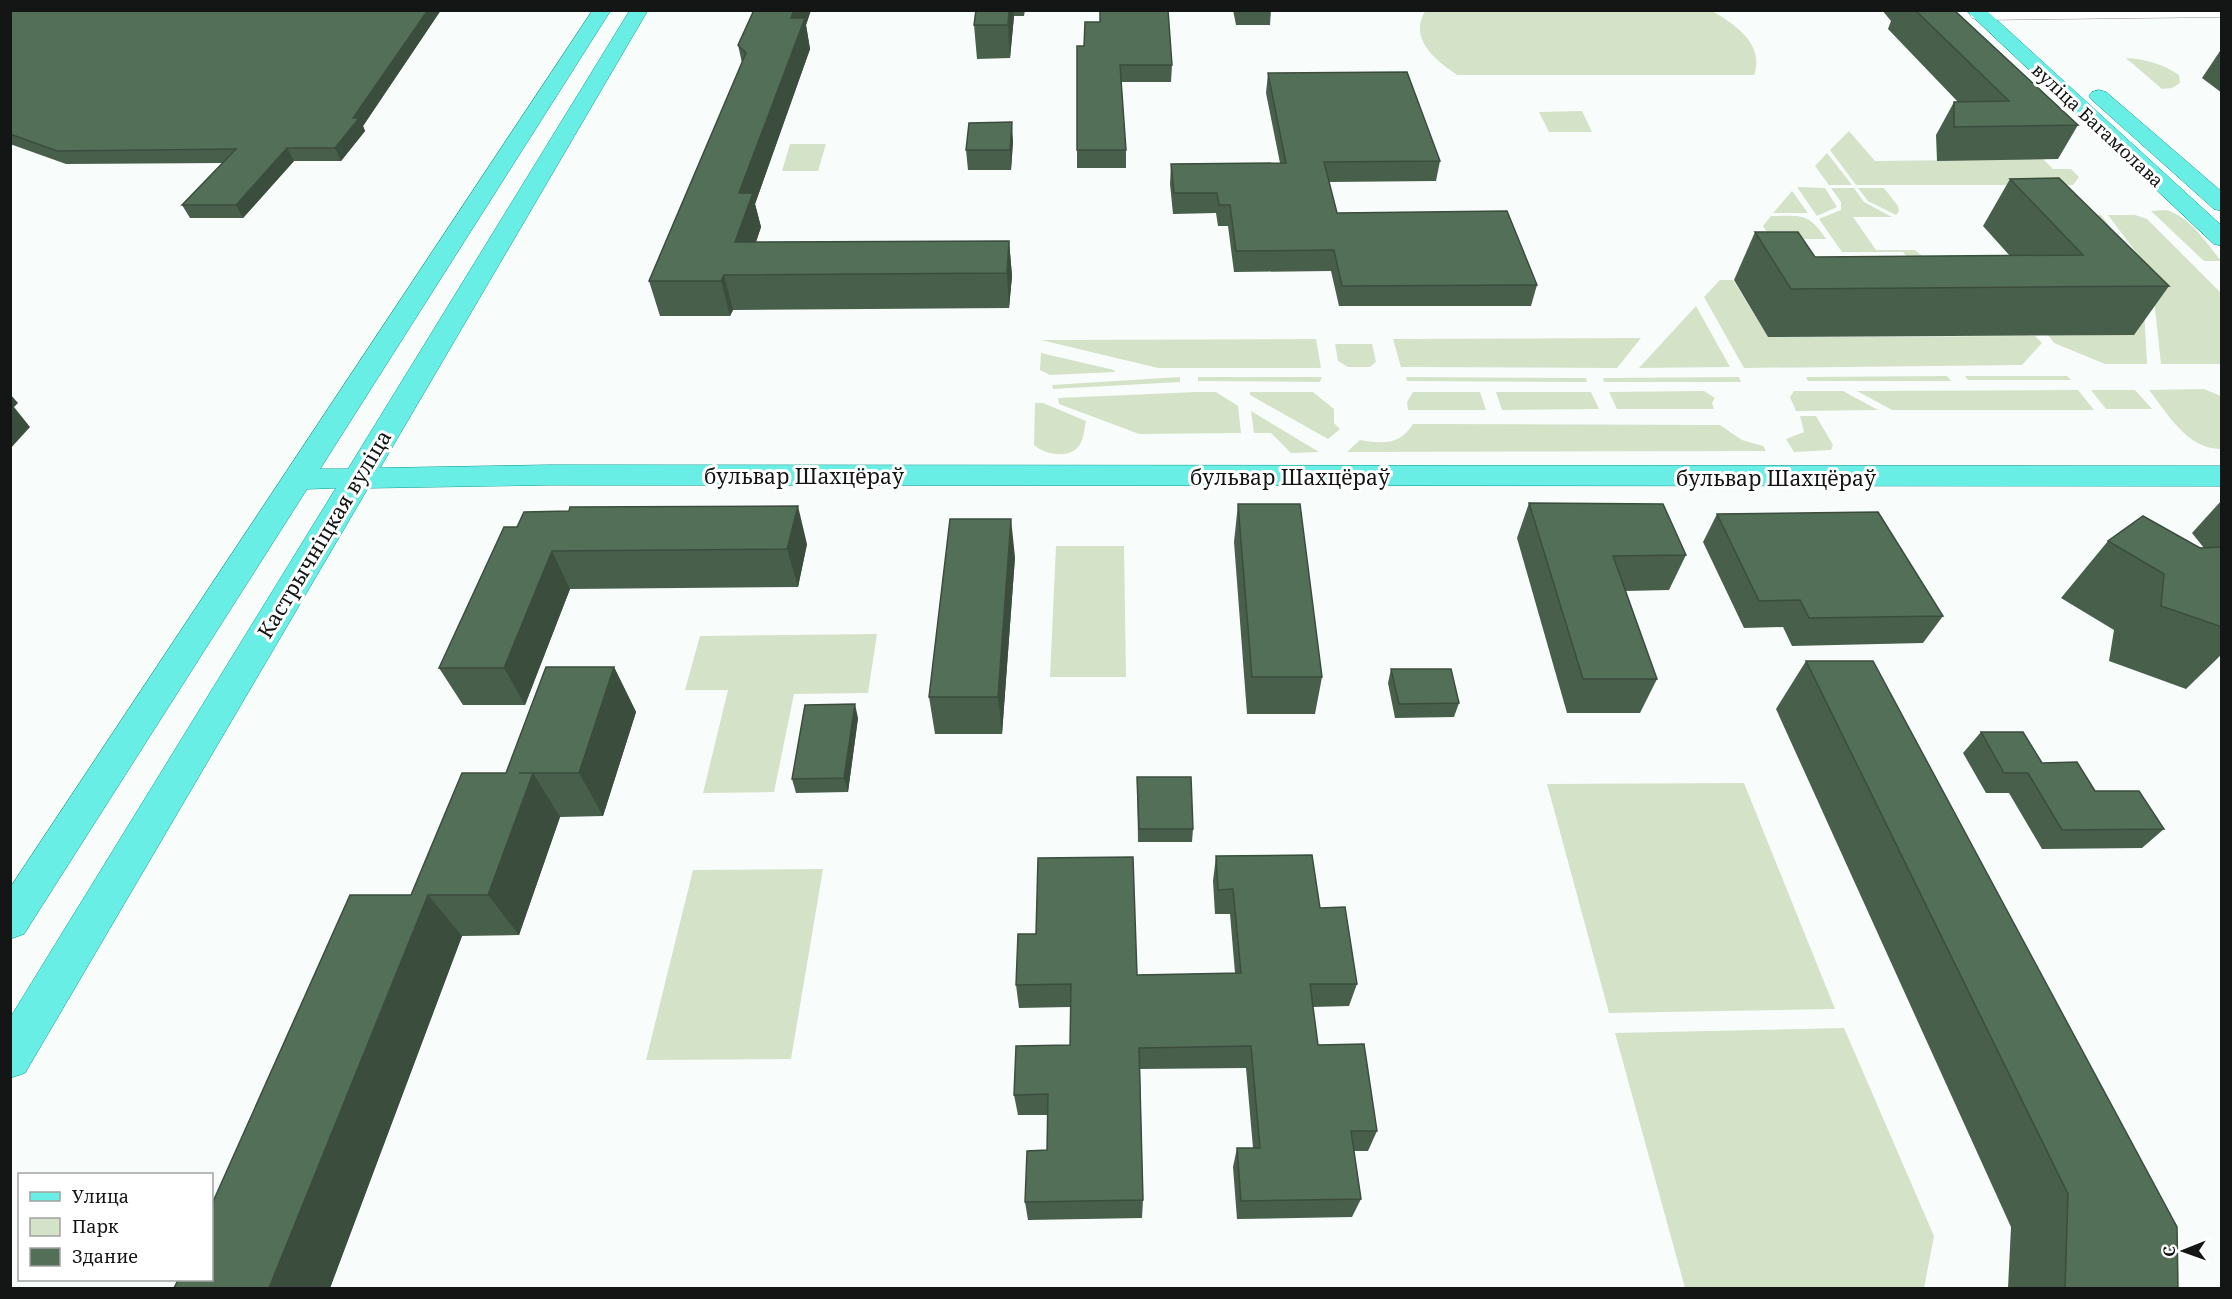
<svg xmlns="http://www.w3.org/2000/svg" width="2232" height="1299" font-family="'Noto Serif',serif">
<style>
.green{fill:#d4e2c8}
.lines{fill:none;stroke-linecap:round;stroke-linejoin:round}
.minor-casing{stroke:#8f9291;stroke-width:1}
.major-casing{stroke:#0a9b90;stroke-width:1}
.minor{fill:#fff;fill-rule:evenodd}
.major{fill:#69eee5;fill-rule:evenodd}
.wall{fill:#485f4c}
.shaded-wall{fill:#3b4e3e}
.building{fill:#546f58;stroke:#3b4e3e;stroke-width:1.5}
.labels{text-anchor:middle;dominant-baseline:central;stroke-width:6;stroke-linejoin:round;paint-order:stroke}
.far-street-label{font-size:18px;fill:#141615;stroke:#fff}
.street-label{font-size:21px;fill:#141615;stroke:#fff}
</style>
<rect width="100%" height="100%" fill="#f8fdfb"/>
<g class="green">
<path d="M 1426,10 L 1712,11 C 1735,24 1765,45 1754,75 L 1457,75 C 1436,61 1407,38 1426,10 Z"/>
<path d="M 2126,58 C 2145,59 2163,64 2179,75 L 2180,83 L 2172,88 L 2162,89 Z"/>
<polygon points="1582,111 1592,132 1549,132 1539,112"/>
<polygon points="1849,131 1875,161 2043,159 2053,169 2071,169 2079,177 2073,185 1856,185 1830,150"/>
<polygon points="790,144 826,144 818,171 782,171"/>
<polygon points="1827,153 1852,185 1829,185 1815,166"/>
<polygon points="1797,187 1825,188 1837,207 1817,216"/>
<polygon points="1831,188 1854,188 1864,202 1892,217 1853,217 1876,250 1915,250 1926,259 1912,263 1903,252 1842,252 1819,219 1841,210 1841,202"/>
<polygon points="1858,188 1884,188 1898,206 1899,211 1896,215 1868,201"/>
<polygon points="1792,191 1808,213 1773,213"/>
<path d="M 2166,210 C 2190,217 2206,242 2221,261 L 2204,261 L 2151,211 Z"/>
<polygon points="2101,215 2130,253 2144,307 2147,364 2105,364 2054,343 2048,335 2132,334 2023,216"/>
<polygon points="2108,215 2135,215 2147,219 2221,293 2221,364 2161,364 2151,272"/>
<path d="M 1771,216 C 1801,216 1808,212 1826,239 L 1771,239 L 1763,226 Z"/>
<polygon points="1720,280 1733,280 1768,337 2035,336 2042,343 2022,365 1744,368 1704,297"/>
<polygon points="1696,306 1730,367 1639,368"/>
<polygon points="1641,338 1617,368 1401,367 1393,339"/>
<polygon points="1316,339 1321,368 1158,368 1041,340"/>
<polygon points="1335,344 1372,344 1376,362 1370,367 1348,367 1338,361"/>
<polygon points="1041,353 1114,370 1115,372 1050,375 1040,370"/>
<polygon points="1947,376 1951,381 1808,381 1806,377"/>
<polygon points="1965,376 2067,376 2071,380 1968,380"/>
<polygon points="1180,377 1180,382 1053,389 1052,385"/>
<polygon points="1198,377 1322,377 1320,382 1198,381"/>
<polygon points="1406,377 1586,378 1587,382 1407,381"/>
<polygon points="1739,377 1741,382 1604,382 1603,378"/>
<path d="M 2204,389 L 2221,396 L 2221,449 C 2187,449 2168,414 2149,390 Z"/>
<polygon points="2078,390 2094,410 1892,410 1857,391"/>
<polygon points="2091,390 2135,390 2152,409 2106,409"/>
<polygon points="1704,391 1715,398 1712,403 1714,409 1617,409 1609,392"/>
<polygon points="1794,391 1843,391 1878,410 1796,411 1790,397"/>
<polygon points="1196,392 1216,392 1238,406 1241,433 1139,434 1059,404 1058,398"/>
<polygon points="1250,392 1313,392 1334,409 1334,423 1340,429 1328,439 1250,395"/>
<polygon points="1413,392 1480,392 1486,410 1408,410 1407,402"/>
<polygon points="1496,392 1591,392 1599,409 1502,410"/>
<path d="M 1035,403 L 1043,403 L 1086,421 C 1084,429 1084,442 1077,448 C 1066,459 1044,454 1034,445 Z"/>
<polygon points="1251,411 1319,452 1291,453 1271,433 1254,433"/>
<polygon points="1800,416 1816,416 1833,445 1831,450 1794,452 1786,439 1804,432"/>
<path d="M 1413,424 L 1720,425 L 1742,440 L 1763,446 L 1766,451 L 1347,452 L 1360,440 C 1383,444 1400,445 1413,424 Z"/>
<polygon points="1056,546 1124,546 1126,677 1050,677"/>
<polygon points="877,634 868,693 794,694 774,792 703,793 728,690 685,690 700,636"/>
<polygon points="1744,783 1835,1009 1609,1013 1547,784"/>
<polygon points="823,869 791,1059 646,1060 693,870"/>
<polygon points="1844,1028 1934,1236 1924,1288 1685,1288 1615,1033"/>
</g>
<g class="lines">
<g class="minor-casing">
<polygon id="minor" points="1972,10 2222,10 2222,17 1979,20 1972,18 1970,14"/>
</g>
<g class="major-casing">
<g id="major">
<polygon points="593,10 611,10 320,469 348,469 630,10 648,10 380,468 549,465 2222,466 2222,486 549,485 368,488 25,1073 10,1078 10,1018 336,488 307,489 24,934 10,939 10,888"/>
<polygon points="1966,10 1986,10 2222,226 2222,246 2214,244"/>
<polygon points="2099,90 2106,92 2222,192 2222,211 2214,209 2092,100 2089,96 2092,92"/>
</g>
</g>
<use href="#minor" class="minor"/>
<use href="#major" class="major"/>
</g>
<g class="wall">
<polygon points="10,10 441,10 363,126 365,131 341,161 294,161 243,218 190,218 182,205 223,163 66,164 10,144"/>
<polygon points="754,10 811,10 806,25 810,49 755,204 761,227 756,242 1009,241 1012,276 1009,308 733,310 730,316 660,316 649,281 742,63 738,45"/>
<polygon points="976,10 1025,10 1024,16 1014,16 1010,58 977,59 974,25"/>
<polygon points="1233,10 1271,10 1270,25 1236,25"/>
<polygon points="1882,10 1954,10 2078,125 2058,159 1937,161 1936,135 1954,102 1958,102 1888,29 1891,21"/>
<polygon points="1077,46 1172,65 1171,82 1121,82 1126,150 1126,168 1077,168"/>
<polygon points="2222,48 2222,93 2202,78"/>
<polygon points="1268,73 1440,161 1436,181 1329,182 1337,213 1537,285 1531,306 1339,306 1331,271 1234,272 1228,226 1218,226 1216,213 1173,214 1170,184 1171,164 1280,163 1266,93"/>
<polygon points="1013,141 1011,170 968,170 966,150"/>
<polygon points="2010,179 2169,286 2134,335 1768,337 1734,280 1755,232 1815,257 2010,256 1983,226"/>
<polygon points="2221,501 2222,654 2186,689 2109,661 2114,630 2061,598 2108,541 2204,548 2192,533"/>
<polygon points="1529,503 1686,555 1669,590 1625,591 1657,679 1640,713 1567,713 1517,538"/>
<polygon points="1238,504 1322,677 1315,714 1247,714 1234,542"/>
<polygon points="1717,514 1943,616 1923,643 1792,646 1783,627 1744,628 1703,542"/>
<polygon points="517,527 807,544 798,587 570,589 525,705 463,705 439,668"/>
<polygon points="1015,557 1002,734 935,734 929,697"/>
<polygon points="1806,661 2178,1288 2008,1288 2011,1227 1776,709"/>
<polygon points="614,667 636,712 603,816 560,817 519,935 462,936 330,1288 174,1288 411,895 506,773"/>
<polygon points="1391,669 1459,703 1454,717 1395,718 1388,683"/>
<polygon points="858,718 848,792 796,793 792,779"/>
<polygon points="1981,732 2042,763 2164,829 2142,848 2042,849 2009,793 1986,793 1963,753"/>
<polygon points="1137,777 1193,829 1192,842 1138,842"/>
<polygon points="1216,856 1320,908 1357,984 1349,1006 1313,1007 1318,1045 1377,1131 1368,1151 1354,1151 1361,1199 1352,1217 1237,1219 1233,1167 1237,1148 1253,1148 1246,1068 1140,1069 1143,1200 1142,1218 1028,1220 1025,1202 1047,1150 1048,1115 1018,1115 1014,1095 1070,1045 1070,1007 1019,1008 1016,985 1137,975 1235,973 1230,914 1215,914 1213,881"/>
</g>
<g class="shaded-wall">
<polygon points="428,10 441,10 363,126 365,131 341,161 335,148 353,118"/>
<polygon points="794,10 811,10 806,25 810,49 755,204 761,227 745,274 735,242 739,193"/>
<polygon points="1009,10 1013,10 1014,16 1010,58 1008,25"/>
<polygon points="1012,122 1013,141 1011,170 1010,150"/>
<polygon points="287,148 294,161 243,218 236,205"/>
<polygon points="1009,241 1012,276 1009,308 1007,273"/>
<polygon points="724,275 733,310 730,316 721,281"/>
<polygon points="10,394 18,403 14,407 30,427 10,449"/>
<polygon points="798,506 807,544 798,587 787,549"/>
<polygon points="1011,519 1015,557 1002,734 998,697"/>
<polygon points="552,551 570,589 525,705 504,668"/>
<polygon points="614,667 636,712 603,816 579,773"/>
<polygon points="855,704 858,718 848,792 844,778"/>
<polygon points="533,773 560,817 519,935 488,895"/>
<polygon points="428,895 462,936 330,1288 269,1288"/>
</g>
<g class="building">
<polygon points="10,10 428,10 353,118 359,118 335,148 287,148 236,205 182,205 236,149 57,151 10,134"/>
<polygon points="754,10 794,10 791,18 805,18 739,193 753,193 735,242 1009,241 1007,273 724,275 721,281 649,281 746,53 738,45"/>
<polygon points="976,10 1009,10 1008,25 974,25"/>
<polygon points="1100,10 1168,10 1172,65 1120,65 1126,150 1077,150 1077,46 1084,46 1085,22 1100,22"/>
<polygon points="1915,10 1954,10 2078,125 1954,127 1954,102 2009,101"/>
<polygon points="1407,72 1440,161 1324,162 1337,213 1507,211 1537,285 1342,286 1334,250 1236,251 1230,205 1219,205 1217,193 1174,193 1171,164 1286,163 1268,73"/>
<polygon points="1012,122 1010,150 966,150 969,123"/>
<polygon points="2059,178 2169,286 1791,289 1755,232 1798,232 1815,257 2083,255 2010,179"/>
<polygon points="1529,503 1663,504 1686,555 1613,556 1657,679 1583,679"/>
<polygon points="1238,504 1300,504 1322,677 1252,677"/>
<polygon points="798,506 787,549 552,551 504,668 439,668 504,527 517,527 524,512 569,511 570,507"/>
<polygon points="1878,512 1943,616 1809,618 1800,600 1759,601 1717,514"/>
<polygon points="2143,516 2200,548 2222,547 2222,627 2161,606 2164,574 2108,541"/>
<polygon points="950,519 1011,519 998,697 929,697"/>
<polygon points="1806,661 1873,661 2177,1227 2178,1288 2065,1288 2068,1194"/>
<polygon points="546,667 614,667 579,773 519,773 533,773 488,895 428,895 269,1288 174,1288 178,1280 212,1280 212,1204 350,895 411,895 462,773 506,773"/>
<polygon points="1391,669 1451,669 1459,703 1399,704"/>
<polygon points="855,704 844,778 792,779 805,705"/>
<polygon points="1981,732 2023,732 2042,763 2077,762 2095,791 2139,791 2164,829 2062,830 2028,773 2004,773"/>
<polygon points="1137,777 1191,777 1193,829 1139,829"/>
<polygon points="1312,855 1320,908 1345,907 1357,984 1310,984 1318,1045 1364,1044 1377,1131 1351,1131 1361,1199 1241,1201 1237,1148 1260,1148 1251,1046 1139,1048 1143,1200 1025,1202 1027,1151 1047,1150 1048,1094 1014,1095 1016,1046 1070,1045 1071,984 1016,985 1018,934 1036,934 1038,858 1133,857 1137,975 1241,973 1233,889 1218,890 1216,856"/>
</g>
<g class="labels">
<g class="far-street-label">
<text transform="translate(2098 125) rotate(43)">вуліца Багамолава</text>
</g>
<g class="street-label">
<text x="804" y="476">бульвар Шахцёраў</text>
<text x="1290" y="477">бульвар Шахцёраў</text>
<text x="1776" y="478">бульвар Шахцёраў</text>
<text transform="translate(324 534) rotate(-59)">Кастрычніцкая вуліца</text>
</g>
</g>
<rect width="2232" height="1299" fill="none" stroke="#141615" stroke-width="24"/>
<rect x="18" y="1173" width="195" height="108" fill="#ffffff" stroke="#a1a2a1" stroke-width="1.5"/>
<rect x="30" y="1192" width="30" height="9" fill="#69eee5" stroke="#a1a2a1" stroke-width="1.5"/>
<text x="72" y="1203" font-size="18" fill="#141615">Улица</text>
<rect x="30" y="1218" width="30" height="18" fill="#d4e2c8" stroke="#a1a2a1" stroke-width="1.5"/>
<text x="72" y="1233" font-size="18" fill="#141615">Парк</text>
<rect x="30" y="1248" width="30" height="18" fill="#546f58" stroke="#a1a2a1" stroke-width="1.5"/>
<text x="72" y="1263" font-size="18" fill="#141615">Здание</text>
<g transform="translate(2184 1251) rotate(269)" stroke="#ffffff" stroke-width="4.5" paint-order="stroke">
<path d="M0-4.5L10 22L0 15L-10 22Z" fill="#141615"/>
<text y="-9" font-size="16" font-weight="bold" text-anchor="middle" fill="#141615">С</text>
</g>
</svg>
